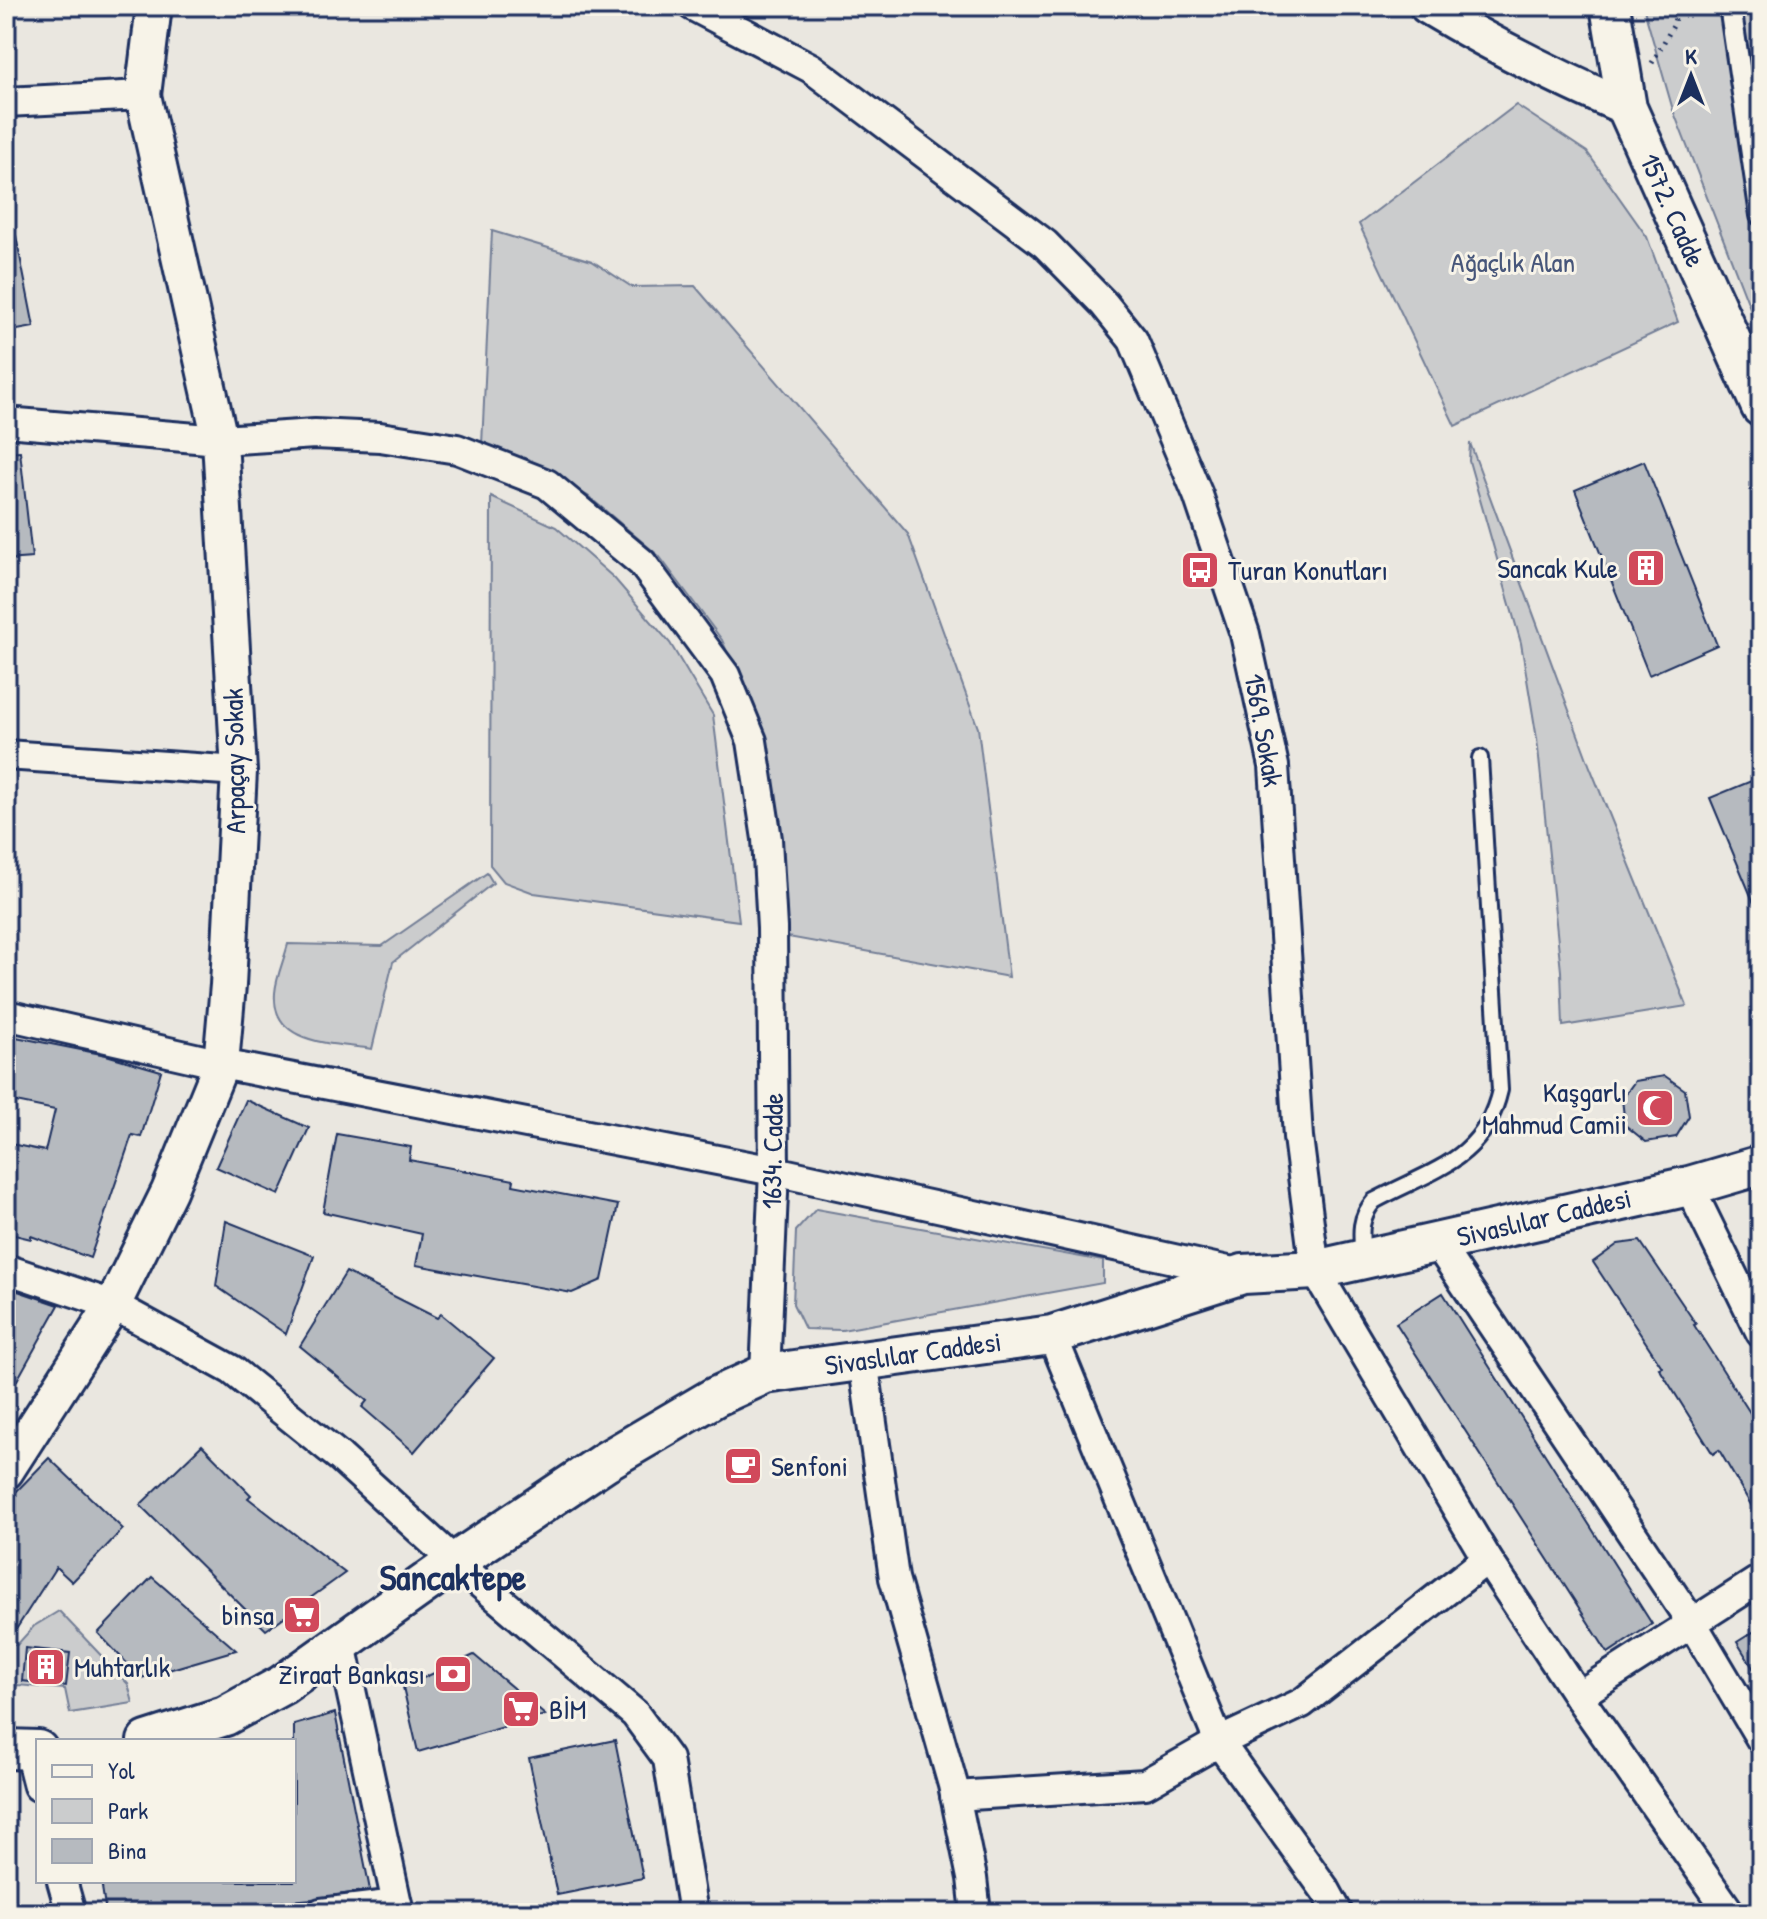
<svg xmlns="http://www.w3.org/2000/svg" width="1767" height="1919" font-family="'Patrick Hand',sans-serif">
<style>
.green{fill:#cbcccd;stroke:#737e96;stroke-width:2}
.building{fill:#b6babf;stroke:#1b2f5e;stroke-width:2}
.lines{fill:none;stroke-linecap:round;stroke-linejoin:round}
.service-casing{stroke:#1b2f5e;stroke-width:20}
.pedestrian-casing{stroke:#1b2f5e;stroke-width:26}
.minor-casing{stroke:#1b2f5e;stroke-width:34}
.tertiary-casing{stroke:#1b2f5e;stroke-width:40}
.secondary-casing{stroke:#1b2f5e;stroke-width:44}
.path{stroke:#1b2f5e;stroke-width:5;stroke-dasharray:2 6;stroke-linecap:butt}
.service{stroke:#f7f3e8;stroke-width:14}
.pedestrian{stroke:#f7f3e8;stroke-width:20}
.minor{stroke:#f7f3e8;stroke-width:28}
.tertiary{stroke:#f7f3e8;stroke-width:34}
.secondary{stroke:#f7f3e8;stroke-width:38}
.labels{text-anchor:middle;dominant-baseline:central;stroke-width:6;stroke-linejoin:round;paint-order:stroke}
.street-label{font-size:28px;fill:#1b2f5e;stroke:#f7f3e8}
.park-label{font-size:28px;fill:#47567a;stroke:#f7f3e8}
.poi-label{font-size:28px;fill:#1b2f5e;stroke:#f7f3e8;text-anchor:end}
.district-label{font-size:36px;font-weight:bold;fill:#1b2f5e;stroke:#f7f3e8}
</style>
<rect width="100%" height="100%" fill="#eae7e0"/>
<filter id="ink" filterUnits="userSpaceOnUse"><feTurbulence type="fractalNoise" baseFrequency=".0125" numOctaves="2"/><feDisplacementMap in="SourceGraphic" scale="16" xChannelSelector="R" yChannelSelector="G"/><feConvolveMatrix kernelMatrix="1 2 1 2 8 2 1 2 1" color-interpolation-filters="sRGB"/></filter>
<g filter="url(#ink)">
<g class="green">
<polygon points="1643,6 1761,6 1761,336 1673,110"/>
<polygon points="1516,105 1587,152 1647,237 1678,322 1455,426 1359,224"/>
<polygon points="492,231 592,261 632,287 695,286 908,534 978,728 1009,977 788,937 781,822 753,712 722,640 659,556 588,496 527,462 482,445"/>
<polygon points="1470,443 1590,767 1687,1006 1563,1026 1561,971 1537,739 1521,643 1469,461"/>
<polygon points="491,497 556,527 614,578 670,643 713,715 739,921 534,893 504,882 490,865"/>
<path d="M 487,873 L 493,883 L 393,962 L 372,1049 C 335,1043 271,1046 275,993 C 276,977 284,960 288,944 L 382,946 Z"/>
<polygon points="816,1209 1103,1261 1103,1283 842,1330 805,1329 793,1304 796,1231"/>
<polygon points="59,1611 128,1684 133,1703 70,1713 65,1689 17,1685 8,1706 6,1705 6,1643 17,1645 34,1626"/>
</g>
<g class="building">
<polygon points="16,236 34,327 6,332 6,237"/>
<polygon points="20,451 32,558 6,560 6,452"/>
<polygon points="1644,461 1717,645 1649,675 1575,490"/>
<polygon points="1761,777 1761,920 1710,798"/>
<polygon points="6,1035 106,1055 161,1071 141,1137 132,1135 90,1258 31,1236 31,1239 6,1233 6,1143 45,1151 55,1110 6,1100"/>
<polygon points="1665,1076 1685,1090 1689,1116 1676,1137 1646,1142 1625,1125 1622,1099 1635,1081"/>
<polygon points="246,1100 309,1128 279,1195 216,1167"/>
<polygon points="337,1134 411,1147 409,1160 514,1180 513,1185 618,1205 602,1280 572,1293 416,1265 422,1234 323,1212"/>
<polygon points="226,1221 314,1256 286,1334 216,1286"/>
<polygon points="1640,1241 1696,1324 1694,1325 1761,1430 1761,1522 1719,1450 1713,1454 1659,1368 1662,1367 1593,1262 1618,1244"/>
<polygon points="346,1272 437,1318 441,1314 494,1358 414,1452 362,1407 367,1401 300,1346"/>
<polygon points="6,1287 59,1305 6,1400"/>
<polygon points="1443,1293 1652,1624 1608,1653 1396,1323"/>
<polygon points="202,1445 251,1495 248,1498 345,1573 266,1630 140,1505"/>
<polygon points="49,1458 123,1529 72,1582 56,1567 6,1645 6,1502"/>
<polygon points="152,1577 236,1650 141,1678 98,1633"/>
<polygon points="1761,1627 1761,1681 1737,1642"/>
<polygon points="25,1648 70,1653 66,1686 22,1681"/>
<polygon points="474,1655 545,1715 418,1752 403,1687"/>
<polygon points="335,1713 370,1890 312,1899 160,1913 106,1913 101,1881 294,1881 294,1725"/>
<polygon points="615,1740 643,1878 557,1895 529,1758"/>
</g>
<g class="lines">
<g class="service-casing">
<path id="service" d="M 1363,1258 C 1361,1235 1358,1219 1374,1201 C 1431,1170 1484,1161 1500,1090 L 1480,758"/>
</g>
<g class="pedestrian-casing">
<polyline id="pedestrian" points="1730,6 1761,215"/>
</g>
<g class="minor-casing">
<g id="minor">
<polyline points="693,6 811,68 1045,244 1104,304 1133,340 1198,495 1245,634 1274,766 1298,1137 1315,1270 1487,1559 1578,1696 1730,1913"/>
<polyline points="6,102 143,95"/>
<polyline points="6,422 220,440 315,434 380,437 457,449 547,484 642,563 725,675 752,741 767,839 772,928 774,1171 765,1374"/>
<polyline points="6,755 239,771"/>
<polyline points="6,1015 221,1064 774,1171 1242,1274"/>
<polyline points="1689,1186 1761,1333"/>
<polyline points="1436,1241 1692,1623 1761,1739"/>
<polyline points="6,1269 113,1305 232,1370 340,1457 455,1562 635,1714 668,1759 693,1913"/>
<polyline points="1052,1335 1219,1742 1326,1891 1338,1913"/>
<polyline points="863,1360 894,1578 953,1785 972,1878 976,1913"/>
<polyline points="341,1644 399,1913"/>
<polyline points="1578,1696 1761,1579"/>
<polyline points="29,1751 38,1786"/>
<polyline points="955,1796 1145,1784 1219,1742 1302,1703 1487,1559"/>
<polyline points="62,1881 71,1913"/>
<polyline points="321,1913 397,1904"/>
</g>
</g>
<g class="tertiary-casing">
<g id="tertiary">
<path d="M 1427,6 C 1492,45 1558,78 1627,108"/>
<polyline points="6,1471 113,1305 169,1191 221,1064 228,985 239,771 220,440 143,95 154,6"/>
</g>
</g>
<g class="secondary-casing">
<g id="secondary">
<polyline points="1610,6 1627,108 1761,407"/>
<polyline points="147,1741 225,1716 282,1685 455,1562 606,1461 715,1397 765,1374 1052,1335 1243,1274 1315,1270 1689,1186 1761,1165"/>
<polyline points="6,1749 38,1750"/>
</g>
</g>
<polyline class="path" points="1652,63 1673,26 1678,6"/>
<use href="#service" class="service"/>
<use href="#pedestrian" class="pedestrian"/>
<use href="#minor" class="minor"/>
<use href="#tertiary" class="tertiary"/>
<use href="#secondary" class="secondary"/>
</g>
</g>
<defs>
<g id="building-square" transform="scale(2)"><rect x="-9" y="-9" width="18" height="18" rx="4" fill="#d1495b" stroke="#f7f3e8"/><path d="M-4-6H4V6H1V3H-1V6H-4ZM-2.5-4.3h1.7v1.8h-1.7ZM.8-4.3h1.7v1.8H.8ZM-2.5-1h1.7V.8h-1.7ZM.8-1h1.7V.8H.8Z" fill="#fff"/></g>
<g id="bus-square" transform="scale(2)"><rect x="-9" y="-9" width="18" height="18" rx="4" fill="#d1495b" stroke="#f7f3e8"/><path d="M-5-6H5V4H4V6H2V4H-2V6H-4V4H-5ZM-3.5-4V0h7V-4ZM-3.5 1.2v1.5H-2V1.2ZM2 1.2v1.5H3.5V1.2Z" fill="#fff"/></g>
<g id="mosque-square" transform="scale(2)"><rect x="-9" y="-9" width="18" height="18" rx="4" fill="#d1495b" stroke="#f7f3e8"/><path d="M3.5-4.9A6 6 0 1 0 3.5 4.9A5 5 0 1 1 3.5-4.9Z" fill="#fff"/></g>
<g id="cafe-square" transform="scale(2)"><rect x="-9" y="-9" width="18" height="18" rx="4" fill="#d1495b" stroke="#f7f3e8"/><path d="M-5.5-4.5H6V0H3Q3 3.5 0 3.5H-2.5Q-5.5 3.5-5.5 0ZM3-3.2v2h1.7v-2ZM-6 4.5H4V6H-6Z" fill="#fff"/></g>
<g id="supermarket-square" transform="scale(2)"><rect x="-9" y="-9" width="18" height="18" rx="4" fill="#d1495b" stroke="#f7f3e8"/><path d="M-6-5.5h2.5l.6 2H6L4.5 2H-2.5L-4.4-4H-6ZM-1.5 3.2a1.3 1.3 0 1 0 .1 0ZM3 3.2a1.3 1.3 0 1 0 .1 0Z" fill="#fff"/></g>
<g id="bank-square" transform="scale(2)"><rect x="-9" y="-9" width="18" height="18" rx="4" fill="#d1495b" stroke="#f7f3e8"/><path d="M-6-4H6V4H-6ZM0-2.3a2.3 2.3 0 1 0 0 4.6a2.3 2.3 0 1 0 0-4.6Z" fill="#fff"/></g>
</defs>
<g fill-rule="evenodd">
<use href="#building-square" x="1646" y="568"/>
<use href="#bus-square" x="1200" y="570"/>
<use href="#mosque-square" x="1655" y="1108"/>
<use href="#cafe-square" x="743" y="1466"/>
<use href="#supermarket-square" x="302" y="1615"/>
<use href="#building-square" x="46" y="1667"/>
<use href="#bank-square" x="453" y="1674"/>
<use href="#supermarket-square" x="521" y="1709"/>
</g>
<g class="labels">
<g class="street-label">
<text transform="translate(1673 210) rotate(66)">1572. Cadde</text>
<text transform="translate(1264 730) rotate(80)">1569. Sokak</text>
<text transform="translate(234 761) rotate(-91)">Arpaçay Sokak</text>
<text transform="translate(772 1151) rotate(-89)">1634. Cadde</text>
<text transform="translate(1544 1217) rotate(-13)">Sivaslılar Caddesi</text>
<text transform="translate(913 1353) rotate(-8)">Sivaslılar Caddesi</text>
</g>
<g class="park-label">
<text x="1513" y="262">Ağaçlık Alan</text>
</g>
<g class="poi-label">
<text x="1618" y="568">Sancak Kule</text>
<text x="1228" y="570" text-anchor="start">Turan Konutları</text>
<text x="1627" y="1092">Kaşgarlı<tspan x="1627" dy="32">Mahmud Camii</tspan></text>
<text x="771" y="1466" text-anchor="start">Senfoni</text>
<text x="274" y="1615">binsa</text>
<text x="74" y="1667" text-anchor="start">Muhtarlık</text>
<text x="425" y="1674">Ziraat Bankası</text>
<text x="549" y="1709" text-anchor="start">BİM</text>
</g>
<g class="district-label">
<text x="453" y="1576">Sancaktepe</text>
</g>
</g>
<rect width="1767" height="1919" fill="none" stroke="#f7f3e8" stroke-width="32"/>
<rect x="16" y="16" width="1735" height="1887" fill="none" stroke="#1b2f5e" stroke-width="3" filter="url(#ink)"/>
<rect x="36" y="1739" width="260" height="144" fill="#f7f3e8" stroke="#9fa5b1" stroke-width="2"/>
<rect x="52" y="1765" width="40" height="12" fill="#f7f3e8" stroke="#9fa5b1" stroke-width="2"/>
<text x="108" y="1779" font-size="24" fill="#1b2f5e">Yol</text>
<rect x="52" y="1799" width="40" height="24" fill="#cbcccd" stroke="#9fa5b1" stroke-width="2"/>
<text x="108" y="1819" font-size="24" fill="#1b2f5e">Park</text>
<rect x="52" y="1839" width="40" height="24" fill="#b6babf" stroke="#9fa5b1" stroke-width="2"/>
<text x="108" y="1859" font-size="24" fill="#1b2f5e">Bina</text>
<g transform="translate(1691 76)" stroke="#f7f3e8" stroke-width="6" paint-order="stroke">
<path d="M0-6L14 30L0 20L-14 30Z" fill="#1b2f5e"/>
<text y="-12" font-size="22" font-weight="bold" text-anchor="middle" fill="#1b2f5e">K</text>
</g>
</svg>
